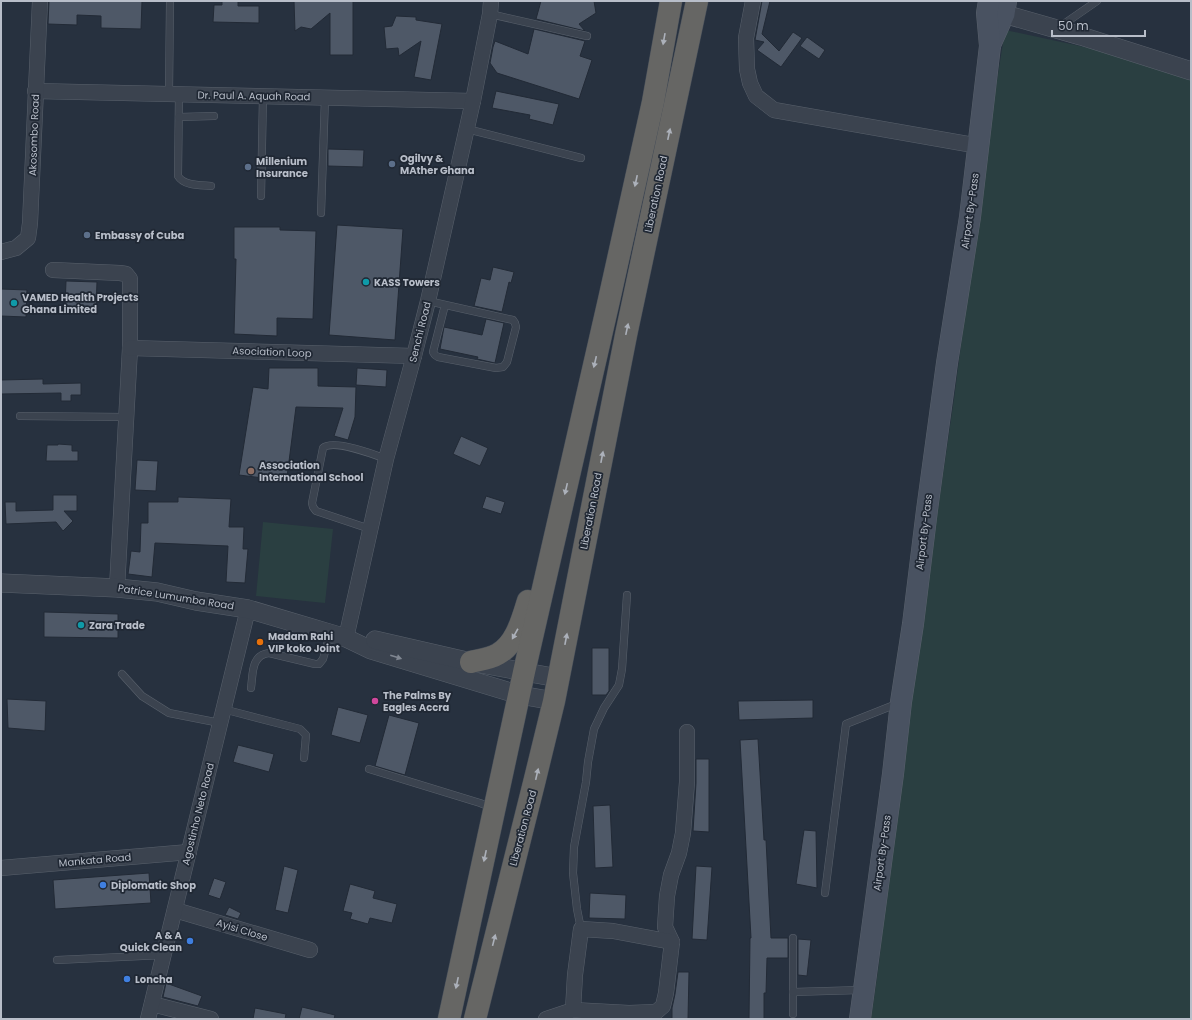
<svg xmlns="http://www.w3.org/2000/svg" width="1192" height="1020" font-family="Poppins,sans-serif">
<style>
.green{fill:#2a3f41}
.building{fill:#4e5867;stroke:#222a36}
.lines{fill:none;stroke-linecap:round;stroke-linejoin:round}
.service-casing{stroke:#59616c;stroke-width:8}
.minor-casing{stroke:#59616c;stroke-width:16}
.tertiary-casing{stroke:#59616c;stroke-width:19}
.secondary-casing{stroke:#59616c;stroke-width:22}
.trunk-casing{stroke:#464e59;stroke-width:23}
.service{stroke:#3b434f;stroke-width:7}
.minor{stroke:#3b434f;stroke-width:15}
.tertiary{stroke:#3b434f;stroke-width:18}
.secondary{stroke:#495261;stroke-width:21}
.trunk{stroke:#666664;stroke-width:22}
.oneway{fill:#acb1ba}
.oneway2{fill:#808792}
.service-dot{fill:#5c6f8a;stroke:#202834;stroke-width:1.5}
.culture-dot{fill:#0f9aa8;stroke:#202834;stroke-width:1.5}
.education-dot{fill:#8d6e63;stroke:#202834;stroke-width:1.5}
.food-dot{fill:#e8710a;stroke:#202834;stroke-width:1.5}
.hotel-dot{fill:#d1479c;stroke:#202834;stroke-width:1.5}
.shop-dot{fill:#3f7fe0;stroke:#202834;stroke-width:1.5}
.labels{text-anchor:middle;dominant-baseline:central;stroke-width:3.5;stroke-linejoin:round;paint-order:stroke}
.street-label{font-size:10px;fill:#b8bec9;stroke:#202834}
.poi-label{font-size:10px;font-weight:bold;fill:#b8bec9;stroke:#202834;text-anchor:start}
</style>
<rect width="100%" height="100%" fill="#27313f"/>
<g class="green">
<polygon points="1005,30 1191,70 1191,1019 871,1019 879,963 898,782 954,399 988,138"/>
<polygon points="263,522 333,529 325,603 256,596"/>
</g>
<g class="building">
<polygon points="49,1 142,1 141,29 101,28 101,16 77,15 77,25 48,24"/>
<polygon points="222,1 238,1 238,6 259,6 259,23 213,22 214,5 222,5"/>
<polygon points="294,1 353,1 353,55 330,55 330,13 311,29 301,27 295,31"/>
<polygon points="541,1 594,1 596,13 579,24 585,31 536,19"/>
<polygon points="762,1 770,1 762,34 779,51 793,32 802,38 781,67 757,50 764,42 755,40"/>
<polygon points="396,16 416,17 416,20 442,24 431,80 414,77 421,41 399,56 398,48 386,49 384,27 392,26"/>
<polygon points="534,29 585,41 580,56 592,60 579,99 497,73 490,63 493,47 495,41 528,54"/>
<polygon points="807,37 825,50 819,59 800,46"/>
<polygon points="496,91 559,104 553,125 529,119 530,115 492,108"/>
<polygon points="328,149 364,150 363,167 328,166"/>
<polygon points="337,225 403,229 395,340 329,335"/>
<polygon points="234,227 280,227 280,230 316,231 313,319 277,318 277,336 234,334 236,259 234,259"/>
<polygon points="493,267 514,272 511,283 509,282 502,312 474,306 481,278 490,280"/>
<polygon points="66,281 97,282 96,308 65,307"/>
<polygon points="1,289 27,290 26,317 1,316"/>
<polygon points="486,319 504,323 495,363 477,359 478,357 440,349 444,327 482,335"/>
<polygon points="269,368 318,368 318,386 356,387 355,417 348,440 334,436 343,408 296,407 287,477 264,474 263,478 239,475 253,387 268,389"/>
<polygon points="357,368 387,370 386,387 356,385"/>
<polygon points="43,379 43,384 81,383 81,395 71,395 71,401 61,401 61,393 1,394 1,380"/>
<polygon points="461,436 488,448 480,466 453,454"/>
<polygon points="58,444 72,445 72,451 78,451 78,461 46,461 47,445 58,445"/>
<polygon points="137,460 158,461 156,491 135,490"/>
<polygon points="53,495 77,495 77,511 64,511 73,521 63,531 56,522 6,524 5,502 16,502 16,511 53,510"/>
<polygon points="486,496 505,502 501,514 482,508"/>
<polygon points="178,497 231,499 229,527 244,527 243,549 248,549 245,583 226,582 228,546 155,543 152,577 128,574 131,551 140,552 141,523 148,523 148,502 178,502"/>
<polygon points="44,612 118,614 118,638 44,637"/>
<polygon points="592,648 609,648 609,691 606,695 592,695"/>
<polygon points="7,699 46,701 45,731 8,728"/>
<polygon points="813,700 813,718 739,720 738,701"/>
<polygon points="338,707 368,715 360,743 331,735"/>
<polygon points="389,715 419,723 405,775 375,766"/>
<polygon points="758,739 764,840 766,840 771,938 788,938 788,958 767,958 766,993 764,993 764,1019 749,1019 750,938 751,938 740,740"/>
<polygon points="238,745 274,754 269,772 233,762"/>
<polygon points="696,759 709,759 709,832 693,831 696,783"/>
<polygon points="610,805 613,867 595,868 593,806"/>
<polygon points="804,830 816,831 817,888 796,884"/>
<polygon points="284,866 298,870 288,913 275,910"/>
<polygon points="696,866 712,867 707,940 692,939"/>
<polygon points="149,873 151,903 55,909 53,880"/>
<polygon points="214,878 226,882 220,899 208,895"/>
<polygon points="350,884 375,891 373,898 397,904 392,923 370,918 368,924 350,919 352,913 343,911"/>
<polygon points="590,893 626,895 625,919 589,918"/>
<polygon points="229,907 241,913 238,919 225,915"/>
<polygon points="798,939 811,940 807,976 798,975"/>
<polygon points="678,972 689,972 688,1019 672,1019 672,1008 675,994"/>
<polygon points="166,983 202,996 198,1006 163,997"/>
<polygon points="302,1007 335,1015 334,1019 299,1019"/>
<polygon points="255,1008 286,1014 285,1019 253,1019"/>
</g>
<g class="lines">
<g class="service-casing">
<g id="service">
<polyline points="490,14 587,36"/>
<polyline points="1058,28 1097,1"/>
<polyline points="169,94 170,1"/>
<path d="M 179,94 L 178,176 C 184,186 200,185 211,186"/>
<polyline points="179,117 214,116"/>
<polyline points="467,129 581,158"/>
<polyline points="261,196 263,96"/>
<polyline points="321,213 325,98"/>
<polyline points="428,301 513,320 515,323 516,327 507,362 503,367 496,368 438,357 435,355 433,352 445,305"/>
<polyline points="20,416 126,417"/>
<path d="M 370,529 L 316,511 L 313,507 L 312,503 L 323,448 C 333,439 373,454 386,459"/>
<polyline points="122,674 142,696 169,713 220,723"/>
<path d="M 251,688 C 253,674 251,655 269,653 L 315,664 L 319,664 L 323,659 L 330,634"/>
<polyline points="223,709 300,729 306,735 304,758"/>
<polyline points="369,769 480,803 493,808"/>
<polyline points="825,893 846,724 899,703"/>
<polyline points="581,929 577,909 573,873 574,847 586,782 588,762 594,729 604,708 619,685 622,669 627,595"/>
<polyline points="793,938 793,1014"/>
<polyline points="57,960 164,955"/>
<polyline points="793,992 861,990"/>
</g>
</g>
<g class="minor-casing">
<g id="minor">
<polyline points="753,1 746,38 747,69 750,83 756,96 774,110 979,146"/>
<polyline points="35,91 473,101"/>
<polyline points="1,252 16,248 28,238 30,223 40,1"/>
<polyline points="53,270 120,273 126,274 130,279 130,348 117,588"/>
<polyline points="130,348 414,356"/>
<polyline points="346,638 386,459 414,356 428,301 473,101 490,14 491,1"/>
<polyline points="1,868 189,852"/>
<polyline points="175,910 310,950"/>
<polyline points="672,942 665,927 667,896 671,875 679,853 683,833 687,782 687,732"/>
<polyline points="152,1004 211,1019"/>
<polyline points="148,1019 248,609"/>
<polyline points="546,1019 573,1010 629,1013 656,1012 663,1006 666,993 672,942 613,931 581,929 575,975 573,1010"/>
</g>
</g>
<g class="tertiary-casing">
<g id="tertiary">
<polyline points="990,13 1004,14 1081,36 1191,71"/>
<polyline points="1,583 117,588 157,592 196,601 248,609 346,638 371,650 520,695 554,701"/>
<polyline points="375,640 471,662 558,678"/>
</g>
</g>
<g class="secondary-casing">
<g id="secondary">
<polyline points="990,45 1004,14 1006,1"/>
<polyline points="860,1019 893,774 901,702 913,624 927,510 947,363 970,217 990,46 987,13 989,1"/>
</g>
</g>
<g class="trunk-casing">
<g id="trunk">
<path d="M 471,662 C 479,660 490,659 498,654 C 516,644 522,620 528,601"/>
<polyline points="449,1019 524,672 609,300 653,102 671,1"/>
<polyline points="475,1019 535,779 554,701 626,335 697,1"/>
</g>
</g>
<use href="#service" class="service"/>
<use href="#minor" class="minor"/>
<use href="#tertiary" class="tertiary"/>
<use href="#secondary" class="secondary"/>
<use href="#trunk" class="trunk"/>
</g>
<defs><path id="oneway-solid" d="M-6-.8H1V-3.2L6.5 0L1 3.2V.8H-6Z"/></defs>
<g class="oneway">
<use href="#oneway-solid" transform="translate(664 39) rotate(100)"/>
<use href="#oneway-solid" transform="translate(669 134) rotate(-78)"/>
<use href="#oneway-solid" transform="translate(636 181) rotate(102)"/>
<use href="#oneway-solid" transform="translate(627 329) rotate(-78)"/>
<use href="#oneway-solid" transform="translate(595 362) rotate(103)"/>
<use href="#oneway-solid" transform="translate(602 457) rotate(-79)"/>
<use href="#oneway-solid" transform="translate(566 489) rotate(103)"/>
<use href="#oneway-solid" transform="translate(515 634) rotate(119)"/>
<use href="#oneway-solid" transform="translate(566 639) rotate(-79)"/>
<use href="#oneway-solid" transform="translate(537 774) rotate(-77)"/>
<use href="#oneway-solid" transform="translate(485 856) rotate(102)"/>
<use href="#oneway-solid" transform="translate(494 940) rotate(-76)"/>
<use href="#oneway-solid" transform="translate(457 983) rotate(102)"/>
</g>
<use class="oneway2" href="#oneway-solid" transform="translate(396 657) rotate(17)"/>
<g class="service-dot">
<circle cx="392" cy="164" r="4"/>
<circle cx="248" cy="167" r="4"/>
<circle cx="87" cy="235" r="4"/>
</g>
<g class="culture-dot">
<circle cx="366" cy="282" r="4"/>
<circle cx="14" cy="303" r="4"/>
<circle cx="81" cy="625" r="4"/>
</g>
<circle class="education-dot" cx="251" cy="471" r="4"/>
<circle class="food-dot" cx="260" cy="642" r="4"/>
<circle class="hotel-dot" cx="375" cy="701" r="4"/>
<g class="shop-dot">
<circle cx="103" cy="885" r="4"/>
<circle cx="190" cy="941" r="4"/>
<circle cx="127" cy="979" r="4"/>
</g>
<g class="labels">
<g class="street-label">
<text transform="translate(254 96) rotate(1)">Dr. Paul A. Aquah Road</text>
<text transform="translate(34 135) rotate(-88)">Akosombo Road</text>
<text transform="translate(656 194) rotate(-78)">Liberation Road</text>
<text transform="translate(970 211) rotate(-82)">Airport By-Pass</text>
<text transform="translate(420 332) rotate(-76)">Senchi Road</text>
<text transform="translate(272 352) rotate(2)">Asociation Loop</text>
<text transform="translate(591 511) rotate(-79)">Liberation Road</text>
<text transform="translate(924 532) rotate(-83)">Airport By-Pass</text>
<text transform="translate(176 597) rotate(9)">Patrice Lumumba Road</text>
<text transform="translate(198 814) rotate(-76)">Agostinho Neto Road</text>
<text transform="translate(523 828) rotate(-75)">Liberation Road</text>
<text transform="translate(882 853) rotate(-82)">Airport By-Pass</text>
<text transform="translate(95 860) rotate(-5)">Mankata Road</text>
<text transform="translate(242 930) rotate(17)">Ayisi Close</text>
</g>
<g class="poi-label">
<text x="400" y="158">Ogilvy &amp;<tspan x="400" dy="12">MAther Ghana</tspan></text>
<text x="256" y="161">Millenium<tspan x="256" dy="12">Insurance</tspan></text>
<text x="95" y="235">Embassy of Cuba</text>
<text x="374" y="282">KASS Towers</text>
<text x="22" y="297">VAMED Health Projects<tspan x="22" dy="12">Ghana Limited</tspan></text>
<text x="259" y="465">Association<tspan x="259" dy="12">International School</tspan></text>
<text x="89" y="625">Zara Trade</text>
<text x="268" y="636">Madam Rahi<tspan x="268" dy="12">VIP koko Joint</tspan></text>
<text x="383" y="695">The Palms By<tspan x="383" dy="12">Eagles Accra</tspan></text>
<text x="111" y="885">Diplomatic Shop</text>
<text x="182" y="935" text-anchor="end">A &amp; A<tspan x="182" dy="12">Quick Clean</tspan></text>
<text x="135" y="979">Loncha</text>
</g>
</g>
<rect width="1192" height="1020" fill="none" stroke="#b8bec9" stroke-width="4"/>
<path d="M1052 30v6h93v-6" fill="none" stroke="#b8bec9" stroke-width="2"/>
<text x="1058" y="30" font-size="12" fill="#b8bec9" stroke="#202834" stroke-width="3" paint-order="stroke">50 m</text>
</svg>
